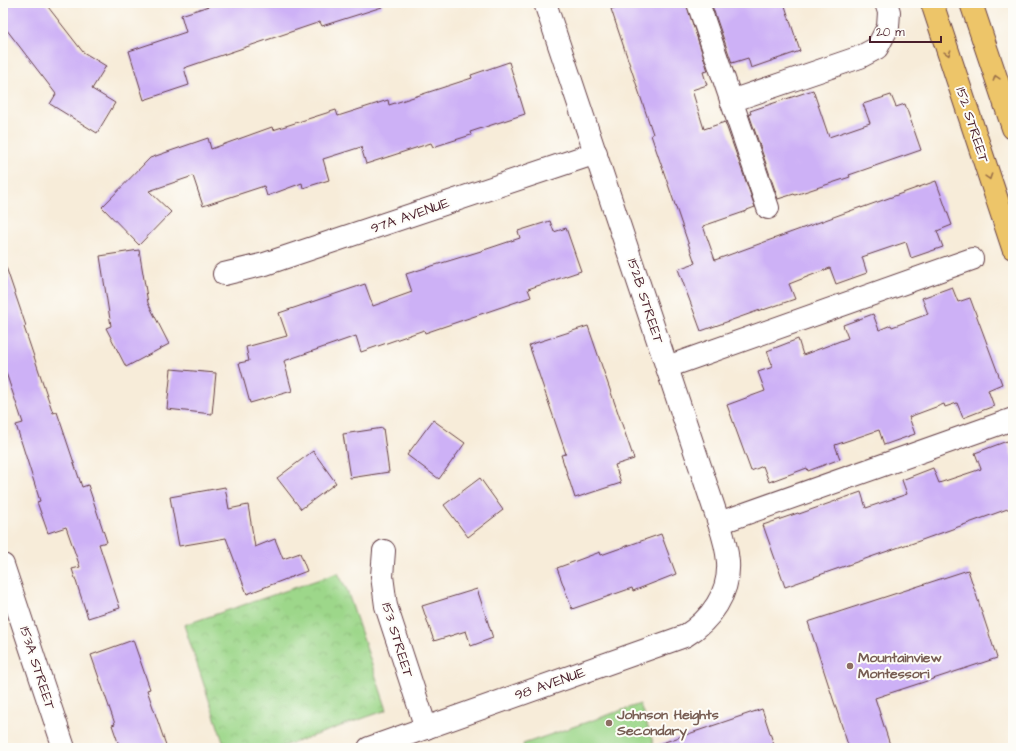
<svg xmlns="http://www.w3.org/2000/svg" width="1016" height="751" font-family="'Architects Daughter',sans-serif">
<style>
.park{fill:url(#park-crowns);stroke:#747b5a}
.pitch{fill:#9dd78a;stroke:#747b5a}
.building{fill:#cdb1f6}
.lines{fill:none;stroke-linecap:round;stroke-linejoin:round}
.minor-casing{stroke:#643e45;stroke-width:24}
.major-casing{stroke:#643e45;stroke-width:24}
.minor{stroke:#fff;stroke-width:22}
.major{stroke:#edc569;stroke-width:22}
.oneway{stroke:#9c724a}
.education-dot{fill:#8d6e63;stroke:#fdfcf7;stroke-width:1.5}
.labels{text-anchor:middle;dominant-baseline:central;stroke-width:4;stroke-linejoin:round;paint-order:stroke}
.street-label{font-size:14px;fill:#4a1f2b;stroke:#fdfcf7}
.education-label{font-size:14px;font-weight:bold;fill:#785e54;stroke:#fdfcf7;text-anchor:start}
</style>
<defs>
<pattern id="park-crowns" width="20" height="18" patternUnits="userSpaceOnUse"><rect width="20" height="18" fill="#9dd78a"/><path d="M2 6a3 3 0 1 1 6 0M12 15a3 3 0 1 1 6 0" fill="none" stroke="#89b877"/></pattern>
</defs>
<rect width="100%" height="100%" fill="#fdfcf7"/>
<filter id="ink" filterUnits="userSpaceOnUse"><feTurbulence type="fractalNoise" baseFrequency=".025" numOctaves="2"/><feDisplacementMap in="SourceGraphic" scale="8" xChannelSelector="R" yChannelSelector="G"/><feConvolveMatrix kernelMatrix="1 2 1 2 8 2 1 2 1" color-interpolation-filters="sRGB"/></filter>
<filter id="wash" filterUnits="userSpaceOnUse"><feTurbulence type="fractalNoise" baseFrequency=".012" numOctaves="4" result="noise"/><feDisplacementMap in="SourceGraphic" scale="16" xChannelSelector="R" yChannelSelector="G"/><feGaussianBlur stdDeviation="0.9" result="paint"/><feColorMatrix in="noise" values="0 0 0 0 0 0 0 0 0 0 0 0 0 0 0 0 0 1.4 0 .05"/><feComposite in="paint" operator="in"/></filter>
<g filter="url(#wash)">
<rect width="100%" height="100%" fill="#f7ecd9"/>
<polygon class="park" points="338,573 347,590 387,710 278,748 225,748 184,625"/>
<polygon class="pitch" points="640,704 655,748 524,748 523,744"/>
<g id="blocks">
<g class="building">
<polygon points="3,3 45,3 83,52 106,66 92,89 115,103 97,133 50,104 56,94 3,25"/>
<polygon points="218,3 382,3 382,7 322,26 320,22 184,68 189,85 144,100 129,51 186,32 181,15"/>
<polygon points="628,3 686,3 708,71 703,72 707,85 692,90 704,129 725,122 755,207 747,210 747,211 703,226 715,260 861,207 861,208 936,181 952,225 937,231 943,247 911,258 906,242 862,257 867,273 836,284 830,268 789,284 795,299 763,310 763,309 701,331 678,269 695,263 651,135 653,134 611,9"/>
<polygon points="711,3 784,3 800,51 751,68 748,58 732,63"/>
<polygon points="509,62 525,114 470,132 471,135 433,147 431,143 366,164 361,147 323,159 329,180 303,188 302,183 267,196 264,186 203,206 193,176 149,191 171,212 139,245 102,207 150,158 208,138 211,149 272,127 273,130 336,110 338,116 388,100 389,105 472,78 471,75"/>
<polygon points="813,90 829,137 870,123 863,104 891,95 896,107 905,104 921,150 849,175 850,177 795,195 794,194 778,199 749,114 751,114 750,111"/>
<polygon points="550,221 554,232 566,228 581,271 528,289 531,297 425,333 424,330 361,352 356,336 284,361 292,391 250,403 239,363 249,361 246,347 287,336 279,313 365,284 373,306 412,292 406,274 481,251 520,238 518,231"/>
<polygon points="139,250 148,303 169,344 126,367 106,328 111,326 100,256"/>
<polygon points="3,267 6,267 26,326 24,327 53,413 57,412 82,487 88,485 107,542 99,544 120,608 88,618 72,569 80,567 66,527 48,533 37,502 40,501 16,425 23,423 3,364"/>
<polygon points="952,287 958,302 970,298 1002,384 988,390 994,406 963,418 957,403 945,407 944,404 909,417 915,434 884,445 879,430 835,445 840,459 808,471 807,468 769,482 763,466 751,471 727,405 765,391 758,372 773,367 767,351 798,339 803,355 848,338 843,325 873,314 879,330 891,325 892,327 928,314 922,298"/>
<polygon points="588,326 634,459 615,465 621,483 575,498 561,455 566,454 529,345"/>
<polygon points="171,369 216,373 212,414 167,409"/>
<polygon points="433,420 465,443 439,479 407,455"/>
<polygon points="383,428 389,472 350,478 343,434"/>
<polygon points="1007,441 1013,459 1013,507 908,545 908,544 785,587 763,525 798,513 799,514 861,492 866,508 907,494 902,480 933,468 939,483 981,469 975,453"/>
<polygon points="313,451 336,483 301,509 277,478"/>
<polygon points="480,478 503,510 468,537 444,505"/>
<polygon points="225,487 229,509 248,505 255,547 275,539 283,559 300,553 307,571 247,594 226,538 179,546 170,497"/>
<polygon points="661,534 676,574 633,591 632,588 572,609 557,568 600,552 601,555"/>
<polygon points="968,570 997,658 875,698 891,748 849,748 808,622"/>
<polygon points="477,589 493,638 471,646 466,631 434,641 422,606"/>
<polygon points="133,640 150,689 147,690 167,748 120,748 112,725 115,724 91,655"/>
<polygon points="762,709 775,748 657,748 656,745"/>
</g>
</g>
</g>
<g filter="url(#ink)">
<use href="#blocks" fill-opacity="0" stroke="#643e45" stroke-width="1"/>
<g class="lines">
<g class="minor-casing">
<g id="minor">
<polyline points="698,3 768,208"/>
<polyline points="731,101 860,57 877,48 888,27 889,12 886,3"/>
<polyline points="224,274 265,264 596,153"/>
<polyline points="667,367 972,259"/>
<polyline points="719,523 1013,419"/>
<polyline points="384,551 382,576 386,606 426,728"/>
<polyline points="3,565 64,748"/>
<path d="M 369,748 L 685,636 C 711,620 730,593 728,562 C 727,548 723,535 719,523 L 545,3"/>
</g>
</g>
<g class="major-casing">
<g id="major">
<polyline points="932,3 1013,248"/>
<polyline points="971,3 1013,128"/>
</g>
</g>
<use href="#minor" class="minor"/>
<use href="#major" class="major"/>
</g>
<defs><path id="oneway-chevron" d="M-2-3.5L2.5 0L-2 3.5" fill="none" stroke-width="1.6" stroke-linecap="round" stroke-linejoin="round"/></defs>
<g class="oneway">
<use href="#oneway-chevron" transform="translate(948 53) rotate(72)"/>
<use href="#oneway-chevron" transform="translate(996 78) rotate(-108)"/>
<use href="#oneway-chevron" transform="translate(989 177) rotate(72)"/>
</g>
</g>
<g class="education-dot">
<circle cx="850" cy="666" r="4"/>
<circle cx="609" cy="723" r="4"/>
</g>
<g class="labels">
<g class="street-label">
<text transform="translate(972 125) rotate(72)">152 STREET</text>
<text transform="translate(410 216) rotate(-19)">97A AVENUE</text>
<text transform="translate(645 301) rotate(72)">152B STREET</text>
<text transform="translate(397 640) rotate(73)">153 STREET</text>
<text transform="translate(37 668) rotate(72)">153A STREET</text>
<text transform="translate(550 684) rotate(-19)">98 AVENUE</text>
</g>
<g class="education-label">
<text x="858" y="658">Mountainview<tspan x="858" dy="16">Montessori</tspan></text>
<text x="617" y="715">Johnson Heights<tspan x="617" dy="16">Secondary</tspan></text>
</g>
</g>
<rect width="1016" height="751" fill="none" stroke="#fdfcf7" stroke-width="16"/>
<path d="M870 36v6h71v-6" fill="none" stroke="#4a1f2b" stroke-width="2"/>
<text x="876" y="36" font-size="12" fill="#4a1f2b" stroke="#fdfcf7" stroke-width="3" paint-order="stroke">20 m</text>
</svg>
